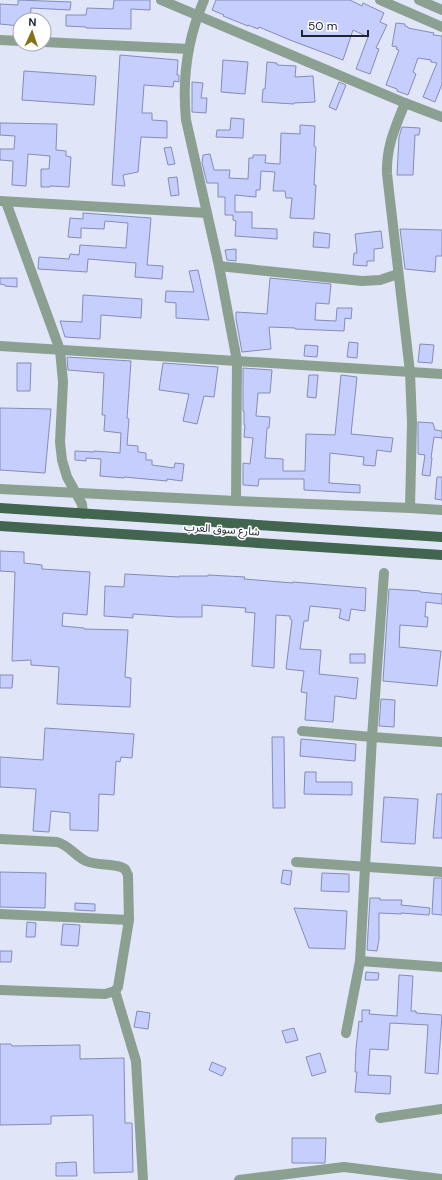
<svg xmlns="http://www.w3.org/2000/svg" width="442" height="1180" font-family="'DM Sans','Noto Sans Arabic',sans-serif">
<style>
.building{fill:#c5cefd;stroke:#848cb7}
.lines{fill:none;stroke-linecap:round;stroke-linejoin:round}
.minor{stroke:#8ca092;stroke-width:10}
.major{stroke:#41654f;stroke-width:10}
.labels{text-anchor:middle;dominant-baseline:central;stroke-width:3;stroke-linejoin:round;paint-order:stroke}
.street-label{font-size:11px;fill:#202334;stroke:#fff}
</style>
<rect width="100%" height="100%" fill="#e1e5f8"/>
<g class="building">
<polygon points="18,0 71,2 70,10 31,8 30,20 20,20 20,26 0,24 0,4 18,5"/>
<polygon points="114,0 150,0 150,10 131,9 131,29 86,28 86,27 66,26 66,15 86,15 87,8 113,9"/>
<polygon points="216,0 350,0 362,6 363,3 384,13 380,22 387,25 376,48 379,49 370,74 356,69 368,37 353,30 343,60 290,40 259,27 258,29 248,25 248,26 223,16 224,15 212,10"/>
<polygon points="396,23 405,24 405,26 408,27 408,28 434,33 433,35 442,36 442,84 435,102 423,97 437,63 431,62 431,60 418,58 413,72 416,74 408,95 397,91 397,89 386,85 399,50 396,49 397,47 392,46"/>
<polygon points="120,55 178,60 177,75 179,75 179,82 174,81 173,87 144,85 142,113 152,113 152,120 167,121 167,138 141,137 138,172 123,175 125,186 112,185"/>
<polygon points="223,60 248,62 245,94 221,92"/>
<polygon points="267,62 277,63 277,65 296,66 295,77 313,76 315,102 294,103 294,104 262,102 263,89 265,89"/>
<polygon points="24,71 96,76 94,105 22,100"/>
<polygon points="192,82 203,83 201,98 207,98 206,113 192,112"/>
<polygon points="339,82 346,85 336,110 329,107"/>
<polygon points="231,118 244,119 243,138 216,137 217,130 230,130"/>
<polygon points="0,123 57,124 56,150 66,151 66,156 71,157 69,187 50,186 50,187 41,187 41,169 49,169 50,156 28,154 26,186 12,185 13,161 0,160 0,149 14,149 15,136 0,135"/>
<polygon points="300,125 315,126 314,146 316,147 314,185 316,185 314,219 290,218 292,198 286,198 285,191 273,191 275,172 261,171 260,190 256,190 256,197 235,195 235,212 252,212 252,228 277,229 277,239 235,236 236,221 233,220 233,215 225,215 225,197 218,197 218,183 207,183 202,163 203,155 210,154 214,170 230,170 229,178 248,179 249,158 253,158 253,155 266,155 265,163 280,164 281,133 300,134"/>
<polygon points="402,127 420,128 419,135 415,135 413,175 397,175 399,137"/>
<polygon points="171,147 175,164 168,165 164,148"/>
<polygon points="177,177 179,195 171,196 168,178"/>
<polygon points="83,213 151,218 147,265 163,266 162,279 135,277 136,263 88,259 87,272 38,269 39,257 69,259 70,254 79,255 80,245 126,248 128,223 105,221 104,229 81,228 81,238 68,237 70,218 83,219"/>
<polygon points="400,229 442,230 442,256 436,256 435,272 405,269"/>
<polygon points="381,231 383,248 374,249 374,261 367,261 367,266 353,265 354,253 357,253 355,234"/>
<polygon points="314,232 330,234 329,248 313,247"/>
<polygon points="236,249 236,261 227,260 225,250"/>
<polygon points="198,270 209,320 176,318 176,303 165,302 166,291 194,292 189,271"/>
<polygon points="0,278 17,278 17,287 5,286 5,285 0,284"/>
<polygon points="270,278 331,284 329,304 316,303 315,320 336,321 337,308 352,308 351,319 345,318 344,331 295,329 295,328 269,327 271,349 242,352 236,319 236,312 267,314"/>
<polygon points="83,295 142,299 141,318 101,315 100,339 65,337 60,321 82,322"/>
<polygon points="349,342 358,343 357,358 347,357"/>
<polygon points="420,344 434,345 432,363 418,362"/>
<polygon points="305,345 318,346 317,357 304,356"/>
<polygon points="67,357 131,361 127,418 129,419 127,445 138,446 138,452 146,453 146,460 152,460 152,465 174,468 175,463 184,464 182,481 167,479 167,481 124,477 124,478 100,476 101,459 86,458 86,461 75,460 75,451 94,452 94,451 120,453 121,433 104,431 105,415 102,415 104,373 68,370"/>
<polygon points="17,363 31,363 30,391 17,391"/>
<polygon points="163,363 218,367 214,397 204,396 197,424 183,421 189,394 159,390"/>
<polygon points="243,368 272,370 270,393 258,393 256,416 270,417 269,428 267,428 265,458 283,459 283,471 305,471 306,434 335,435 341,375 357,377 351,434 393,438 391,452 377,450 375,466 363,465 364,457 330,453 329,483 360,485 360,493 304,490 304,479 259,479 258,486 243,485 243,463 250,464 253,438 244,437 245,425 244,425 244,411 243,411"/>
<polygon points="309,375 318,375 316,398 307,397"/>
<polygon points="0,408 51,409 45,473 0,470"/>
<polygon points="418,422 433,423 435,430 442,431 442,438 434,437 431,458 432,458 430,476 422,475 425,455 418,454"/>
<polygon points="437,477 442,477 442,500 435,499"/>
<polygon points="0,551 24,552 24,563 42,565 42,569 90,572 87,615 63,613 62,626 84,628 84,629 128,630 125,677 131,678 130,707 57,704 59,667 31,665 31,660 12,661 15,572 0,571"/>
<polygon points="125,574 179,577 179,576 208,576 208,575 245,577 244,579 293,583 293,582 366,588 365,611 351,609 349,621 339,618 341,609 310,606 308,621 304,621 300,649 321,650 319,674 358,678 356,699 335,696 333,722 305,720 307,693 301,692 304,671 286,669 292,620 290,619 290,616 276,615 274,668 252,666 255,613 245,612 246,608 202,605 202,617 177,617 133,614 133,618 104,616 105,586 124,587"/>
<polygon points="389,589 420,591 420,592 442,594 442,604 426,602 425,617 428,617 427,627 400,625 399,647 441,651 437,686 383,681"/>
<rect x="350" y="654" width="15" height="9"/>
<polygon points="0,675 13,675 12,688 0,688"/>
<polygon points="381,699 395,700 394,727 379,726"/>
<polygon points="45,728 134,734 132,758 121,757 120,762 116,761 114,795 99,794 98,831 70,830 70,813 51,811 49,832 33,831 36,789 0,787 0,757 43,760"/>
<polygon points="272,737 284,737 285,808 273,808"/>
<polygon points="301,739 356,744 355,761 300,756"/>
<polygon points="305,772 316,772 316,782 352,782 352,795 304,794"/>
<polygon points="437,794 442,794 442,838 433,838"/>
<polygon points="384,797 418,799 415,844 381,842"/>
<polygon points="283,870 292,871 290,885 281,883"/>
<polygon points="0,872 46,873 45,908 0,907"/>
<polygon points="322,873 349,874 349,892 321,891"/>
<polygon points="434,878 442,878 442,915 432,914"/>
<polygon points="370,898 380,898 380,900 402,900 401,905 430,908 429,915 401,913 401,914 379,913 379,939 377,951 367,950"/>
<polygon points="75,903 95,904 95,911 75,910"/>
<polygon points="294,908 347,911 345,949 309,948"/>
<polygon points="27,922 36,923 35,937 26,937"/>
<polygon points="63,924 80,925 78,946 61,945"/>
<polygon points="0,951 12,951 11,962 0,962"/>
<polygon points="366,972 379,973 378,980 365,980"/>
<polygon points="399,975 413,976 411,1011 416,1011 416,1013 442,1015 438,1074 425,1073 428,1025 390,1023 388,1050 370,1049 368,1075 391,1076 390,1094 355,1092 357,1072 355,1072 356,1049 359,1021 362,1022 362,1010 370,1010 369,1014 397,1016"/>
<polygon points="137,1011 150,1013 148,1029 134,1027"/>
<polygon points="294,1028 298,1040 286,1043 282,1031"/>
<polygon points="0,1044 11,1044 12,1046 80,1045 80,1059 124,1058 125,1123 132,1123 133,1172 94,1173 93,1115 51,1116 51,1124 0,1125"/>
<polygon points="320,1053 326,1072 312,1076 306,1057"/>
<polygon points="212,1062 226,1068 222,1076 209,1070"/>
<polygon points="292,1138 326,1138 325,1163 292,1163"/>
<polygon points="76,1162 77,1176 56,1176 56,1163"/>
</g>
<g class="lines">
<g class="minor">
<polyline points="161,0 405,103 442,117"/>
<path d="M 204,0 C 188,37 182,79 186,120 L 219,266 L 237,361 L 236,501"/>
<polyline points="380,0 442,27"/>
<polyline points="419,0 442,10"/>
<polyline points="0,40 20,41"/>
<polyline points="44,42 189,49"/>
<path d="M 405,103 C 395,128 386,147 387,174 L 410,372 L 412,423 L 410,508"/>
<polyline points="0,201 207,213"/>
<polyline points="6,202 60,350 63,382 60,442 62,460 67,477 82,504 83,514"/>
<polyline points="219,266 362,281 380,280 398,274"/>
<polyline points="0,346 442,374"/>
<polyline points="0,489 236,501 410,508 442,510"/>
<polyline points="302,731 372,737 442,742"/>
<path d="M 0,839 L 57,842 C 69,845 75,856 86,861 C 95,865 110,864 121,867 L 125,869 L 128,875 L 129,920 L 118,987 L 115,991 L 105,994 L 0,990"/>
<polyline points="296,862 442,872"/>
<polyline points="0,914 129,920"/>
<polyline points="360,961 442,967"/>
<polyline points="115,991 136,1061 143,1180"/>
<polyline points="346,1033 360,961 372,737 384,573"/>
<polyline points="380,1118 442,1109"/>
<polyline points="239,1180 344,1167 442,1179"/>
</g>
<g class="major">
<polyline points="0,508 442,537"/>
<polyline points="0,526 442,555"/>
</g>
</g>
<g class="labels">
<g class="street-label">
<text transform="translate(222 529) rotate(4)">شارع سوق العرب</text>
</g>
</g>
<g transform="translate(32 32) rotate(3)"><circle r="19" fill="#ffffff" stroke="#a6a7ae"/>
<path d="M0-3L7 15L0 10L-7 15Z" fill="#877315"/>
<text y="-6" font-size="11" font-weight="bold" text-anchor="middle" fill="#202334">N</text>
</g>
<path d="M302 30v6h66v-6" fill="none" stroke="#202334" stroke-width="2"/>
<text x="308" y="30" font-size="12" fill="#202334" stroke="#ffffff" stroke-width="3" paint-order="stroke">50 m</text>
</svg>
